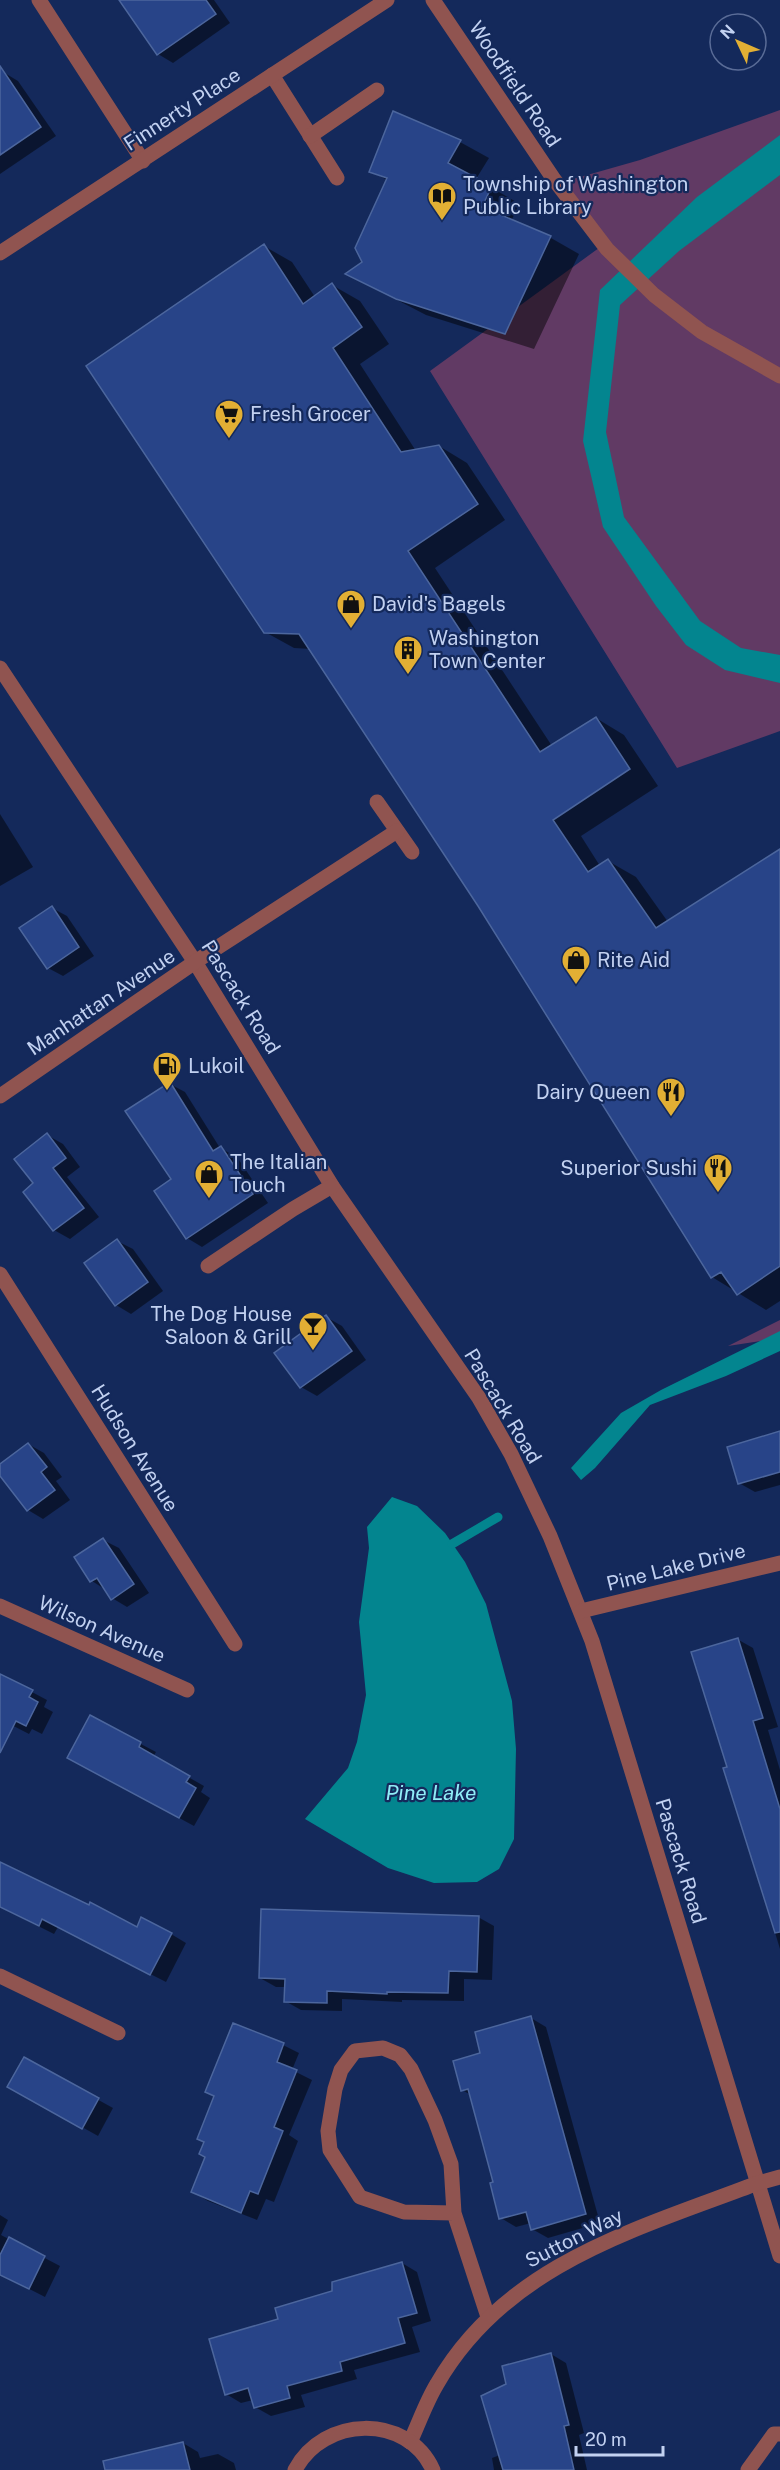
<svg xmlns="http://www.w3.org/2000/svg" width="780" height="2470" font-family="'Public Sans',sans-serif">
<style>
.green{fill:#613a64}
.water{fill:#03858f}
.shadow{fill:#0007}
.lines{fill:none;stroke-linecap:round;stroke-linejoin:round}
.stream{stroke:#03858f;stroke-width:9}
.building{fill:#284488;stroke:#4c669d;stroke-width:1.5}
.minor{stroke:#905450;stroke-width:15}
.labels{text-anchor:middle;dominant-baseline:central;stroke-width:4.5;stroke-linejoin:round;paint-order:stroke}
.street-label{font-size:20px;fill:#c2d1f1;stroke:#14295b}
.poi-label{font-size:20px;fill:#c2d1f1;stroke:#14295b;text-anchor:start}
.water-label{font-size:21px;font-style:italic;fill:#90edf7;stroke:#14295b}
</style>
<rect width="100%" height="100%" fill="#14295b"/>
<g class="green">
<polygon points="780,110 780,731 677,768 430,371 603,245 559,183 640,160"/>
<polygon points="780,1320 780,1338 728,1346"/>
</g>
<g class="water">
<polygon points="780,135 780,175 679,251 620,305 606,432 624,517 700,621 741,648 780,655 780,683 725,670 686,645 656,606 603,527 583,441 600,290 697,197"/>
<polygon points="780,1331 780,1351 726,1376 650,1405 595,1468 581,1480 571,1468 621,1413 661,1390"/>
<polygon points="392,1497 417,1506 445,1533 465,1562 486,1604 512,1701 516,1749 514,1839 499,1869 477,1882 434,1883 388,1868 305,1819 348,1768 357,1742 366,1695 359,1622 369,1548 367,1527"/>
</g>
<g class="shadow">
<polygon points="121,0 214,0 230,23 173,63 158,54"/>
<polygon points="3,72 18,81 56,136 0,174 0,74"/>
<polygon points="394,113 460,142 489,158 476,179 520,204 511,221 551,238 579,254 534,349 426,315 347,274 364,263 387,180 371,171"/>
<polygon points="264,246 292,262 315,297 332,285 360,301 389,344 360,364 416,451 439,446 467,463 505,520 435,568 552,746 596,718 624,735 658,786 581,836 600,866 608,861 636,877 668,922 780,851 780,1301 766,1310 712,1277 479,905 311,649 294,648 265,632"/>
<polygon points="0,814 33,867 0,886"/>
<polygon points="52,908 67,916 94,956 63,976 48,968"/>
<polygon points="170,1084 185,1092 220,1148 237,1157 268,1203 202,1247 187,1238 173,1180"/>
<polygon points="47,1135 63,1144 80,1167 67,1177 99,1217 70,1239 54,1230 25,1192 35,1183"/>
<polygon points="117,1241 133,1249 163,1291 131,1314 116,1305"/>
<polygon points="326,1317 342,1326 366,1360 317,1396 301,1387"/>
<polygon points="780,1432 780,1485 755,1492 739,1483"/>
<polygon points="28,1444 44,1453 62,1477 56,1481 70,1500 43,1519 28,1510 0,1474 0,1466"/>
<polygon points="103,1540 119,1548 149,1593 127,1607 112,1598 106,1590 92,1581 76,1558"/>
<polygon points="737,1639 753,1648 778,1727 768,1730 780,1770 780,1949 725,1769 729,1768"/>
<polygon points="0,1675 47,1700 44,1707 53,1712 42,1734 32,1729 29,1734 0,1719"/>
<polygon points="90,1717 156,1752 153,1757 204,1786 201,1792 210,1798 194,1826 85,1767"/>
<polygon points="0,1863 137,1929 171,1934 186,1943 166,1982 58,1927 54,1934 0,1907"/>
<polygon points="478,1917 494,1926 492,1980 464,1979 464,2001 402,2000 402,2002 342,1999 342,2011 301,2010 285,2001 286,1987 276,1987 260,1978"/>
<polygon points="531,2018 546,2027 600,2223 548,2238 532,2229 531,2223 516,2227 501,2218 495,2183 471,2095 462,2090 482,2054"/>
<polygon points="283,2045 299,2053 292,2070 312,2080 289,2135 298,2141 274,2202 266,2199 257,2220 208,2201 193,2192"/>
<polygon points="24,2059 113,2108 98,2136 9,2086"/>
<polygon points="0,2215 8,2220 1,2235 60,2266 45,2297 0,2274"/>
<polygon points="402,2263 417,2272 431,2321 412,2327 420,2352 354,2370 357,2379 301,2395 305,2407 271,2416 255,2407 253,2400 241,2403 226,2394 280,2320 334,2293"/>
<polygon points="551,2354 566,2363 584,2433 579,2435 587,2470 494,2470 492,2458 500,2455 508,2385"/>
<polygon points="183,2443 198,2452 200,2458 218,2454 234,2463 236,2470 139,2470"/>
</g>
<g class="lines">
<polyline class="stream" points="452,1544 498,1517"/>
</g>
<g class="building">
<polygon points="119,0 206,0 216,14 157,55"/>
<polygon points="0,66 41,127 0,155"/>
<polygon points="393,111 461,140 448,163 492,186 482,207 551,236 505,334 396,299 345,274 362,262 355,248 387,178 369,172"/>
<polygon points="264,244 303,304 332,283 362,327 333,348 401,452 439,445 478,504 408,551 540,752 596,717 630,769 553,820 588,872 608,859 656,928 780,849 780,1266 737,1295 721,1272 711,1278 478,906 299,634 264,633 86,366"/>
<polygon points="52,906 79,947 47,969 19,928"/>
<polygon points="170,1082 213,1151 221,1146 253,1194 186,1239 154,1191 171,1179 125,1111"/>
<polygon points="47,1133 66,1158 53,1168 84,1208 53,1231 23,1192 33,1183 14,1159"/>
<polygon points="117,1239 148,1282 115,1306 84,1263"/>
<polygon points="326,1315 352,1351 300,1388 274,1353"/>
<polygon points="780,1431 780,1472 738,1484 727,1447"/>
<polygon points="28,1443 47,1467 41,1472 55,1490 27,1511 0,1476 0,1464"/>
<polygon points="103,1538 134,1584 111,1600 97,1578 90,1582 74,1557"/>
<polygon points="738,1638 763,1718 753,1721 780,1809 780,1932 775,1933 723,1768 727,1767 691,1652"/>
<polygon points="0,1674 33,1690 29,1697 38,1702 26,1726 16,1721 0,1753"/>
<polygon points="90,1715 141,1742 139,1747 190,1776 186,1782 196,1788 179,1818 67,1758"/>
<polygon points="0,1862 89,1905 90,1902 137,1927 141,1917 172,1933 150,1975 42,1919 39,1926 0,1907"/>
<polygon points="261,1909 479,1916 477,1972 449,1971 448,1993 387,1992 387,1994 327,1991 327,2003 284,2002 285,1979 259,1978"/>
<polygon points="531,2016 586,2214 531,2230 526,2212 499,2219 490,2183 493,2182 468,2089 461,2091 453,2061 480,2053 475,2032"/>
<polygon points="233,2023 284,2043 277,2062 297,2070 274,2127 283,2131 258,2194 250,2191 241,2213 191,2192 205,2157 199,2154 204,2142 197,2139 214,2096 205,2092"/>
<polygon points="24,2057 99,2098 82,2129 7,2087"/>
<polygon points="9,2237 45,2256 29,2289 0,2275 0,2255"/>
<polygon points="402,2262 417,2313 398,2318 405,2343 340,2362 342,2371 287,2386 290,2398 254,2408 248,2388 225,2395 209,2339 278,2319 275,2308 332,2291 332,2282"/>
<polygon points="551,2353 569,2425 564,2426 574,2470 503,2470 481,2396 506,2384 502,2366"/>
<polygon points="183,2442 190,2470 105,2470 103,2461"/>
</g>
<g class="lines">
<g class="minor">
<polyline points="39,0 143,161"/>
<polyline points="433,0 553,178 607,249 654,295 702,332 780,376"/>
<polyline points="272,75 337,178"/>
<polyline points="310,136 377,90"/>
<polyline points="0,253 387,0"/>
<polyline points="0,668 195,962 332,1186 479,1398 511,1454 550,1536 592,1641 780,2256"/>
<polyline points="377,802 412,852"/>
<polyline points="0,1096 195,962 397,831"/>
<polyline points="208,1266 293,1209 332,1186"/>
<polyline points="0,1274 235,1644"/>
<polyline points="0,1606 187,1690"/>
<polyline points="581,1611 780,1563"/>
<polyline points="0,1976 118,2033"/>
<polyline points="454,2213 404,2212 360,2197 330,2150 328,2131 335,2089 341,2070 355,2051 383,2048 400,2055 411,2069 435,2120 451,2164 454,2213 488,2317"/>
<path d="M 410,2442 C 419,2423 426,2402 437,2384 C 506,2264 637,2229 758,2183 L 780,2177"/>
<path d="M 295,2470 C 323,2416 407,2413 433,2470"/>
<polyline points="748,2470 774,2434 780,2434"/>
</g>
</g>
<defs>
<g id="library-pin" transform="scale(1.5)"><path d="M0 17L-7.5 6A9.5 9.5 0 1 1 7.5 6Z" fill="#e2af34" stroke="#14295b"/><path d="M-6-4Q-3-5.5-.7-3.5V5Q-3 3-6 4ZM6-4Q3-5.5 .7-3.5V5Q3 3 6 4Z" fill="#111"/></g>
<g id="supermarket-pin" transform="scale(1.5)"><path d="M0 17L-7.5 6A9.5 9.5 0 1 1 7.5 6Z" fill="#e2af34" stroke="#14295b"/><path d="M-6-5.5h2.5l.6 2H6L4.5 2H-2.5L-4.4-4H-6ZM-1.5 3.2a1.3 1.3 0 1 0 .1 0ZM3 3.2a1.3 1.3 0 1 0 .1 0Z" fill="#111"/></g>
<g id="shop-pin" transform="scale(1.5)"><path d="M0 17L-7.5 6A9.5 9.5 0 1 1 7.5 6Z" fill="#e2af34" stroke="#14295b"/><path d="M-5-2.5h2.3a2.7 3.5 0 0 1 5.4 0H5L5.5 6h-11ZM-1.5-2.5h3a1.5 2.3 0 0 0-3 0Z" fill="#111"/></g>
<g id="building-pin" transform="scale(1.5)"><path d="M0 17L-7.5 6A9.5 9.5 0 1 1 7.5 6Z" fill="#e2af34" stroke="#14295b"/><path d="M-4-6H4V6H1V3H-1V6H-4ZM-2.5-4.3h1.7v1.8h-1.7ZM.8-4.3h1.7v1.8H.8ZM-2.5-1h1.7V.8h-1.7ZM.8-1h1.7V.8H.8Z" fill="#111"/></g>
<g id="fuel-pin" transform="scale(1.5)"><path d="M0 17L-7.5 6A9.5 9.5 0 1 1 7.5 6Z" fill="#e2af34" stroke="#14295b"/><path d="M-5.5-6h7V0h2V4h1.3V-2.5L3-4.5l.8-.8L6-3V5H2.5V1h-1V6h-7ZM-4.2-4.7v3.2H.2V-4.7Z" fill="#111"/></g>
<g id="restaurant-pin" transform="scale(1.5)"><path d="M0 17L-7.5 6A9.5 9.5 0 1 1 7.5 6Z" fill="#e2af34" stroke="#14295b"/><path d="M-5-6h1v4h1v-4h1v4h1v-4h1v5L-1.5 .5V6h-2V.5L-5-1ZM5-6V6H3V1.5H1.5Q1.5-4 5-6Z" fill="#111"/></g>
<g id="bar-pin" transform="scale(1.5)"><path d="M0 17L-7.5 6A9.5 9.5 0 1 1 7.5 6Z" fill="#e2af34" stroke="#14295b"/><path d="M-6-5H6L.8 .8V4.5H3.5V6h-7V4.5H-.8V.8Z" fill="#111"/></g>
</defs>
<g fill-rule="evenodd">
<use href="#library-pin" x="442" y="196"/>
<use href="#supermarket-pin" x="229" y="414"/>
<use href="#shop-pin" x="351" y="604"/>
<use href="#building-pin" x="408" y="650"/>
<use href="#shop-pin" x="576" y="960"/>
<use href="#fuel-pin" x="167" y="1066"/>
<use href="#restaurant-pin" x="671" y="1092"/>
<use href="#restaurant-pin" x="718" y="1168"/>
<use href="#shop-pin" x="209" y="1174"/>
<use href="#bar-pin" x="313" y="1326"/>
</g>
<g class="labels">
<g class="street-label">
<text transform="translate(515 84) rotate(56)">Woodfield Road</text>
<text transform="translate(182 109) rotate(-33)">Finnerty Place</text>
<text transform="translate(241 997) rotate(58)">Pascack Road</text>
<text transform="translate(101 1002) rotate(-34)">Manhattan Avenue</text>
<text transform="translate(503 1406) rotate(59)">Pascack Road</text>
<text transform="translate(135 1448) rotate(58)">Hudson Avenue</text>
<text transform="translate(676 1567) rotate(-14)">Pine Lake Drive</text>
<text transform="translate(102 1629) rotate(24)">Wilson Avenue</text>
<text transform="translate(681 1861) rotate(73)">Pascack Road</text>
<text transform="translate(574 2238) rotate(-27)">Sutton Way</text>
</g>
<g class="poi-label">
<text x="463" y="184">Township of Washington<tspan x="463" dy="23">Public Library</tspan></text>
<text x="250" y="414">Fresh Grocer</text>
<text x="372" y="604">David's Bagels</text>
<text x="429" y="638">Washington<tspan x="429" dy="23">Town Center</tspan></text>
<text x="597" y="960">Rite Aid</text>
<text x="188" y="1066">Lukoil</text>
<text x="650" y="1092" text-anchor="end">Dairy Queen</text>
<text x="230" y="1162">The Italian<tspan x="230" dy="23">Touch</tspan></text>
<text x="697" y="1168" text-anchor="end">Superior Sushi</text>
<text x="292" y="1314" text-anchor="end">The Dog House<tspan x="292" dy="23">Saloon &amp; Grill</tspan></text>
</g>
<g class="water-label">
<text x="431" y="1792">Pine Lake</text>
</g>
</g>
<g transform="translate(738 42) rotate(314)"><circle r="28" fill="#14295b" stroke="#5a6c97" stroke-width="1.5"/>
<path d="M0-4.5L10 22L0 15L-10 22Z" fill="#e2af34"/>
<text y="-9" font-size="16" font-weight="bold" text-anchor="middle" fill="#c2d1f1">N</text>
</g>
<path d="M576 2446v9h87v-9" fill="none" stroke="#c2d1f1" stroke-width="3"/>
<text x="585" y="2446" font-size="18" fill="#c2d1f1" stroke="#14295b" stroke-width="4.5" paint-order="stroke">20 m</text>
</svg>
